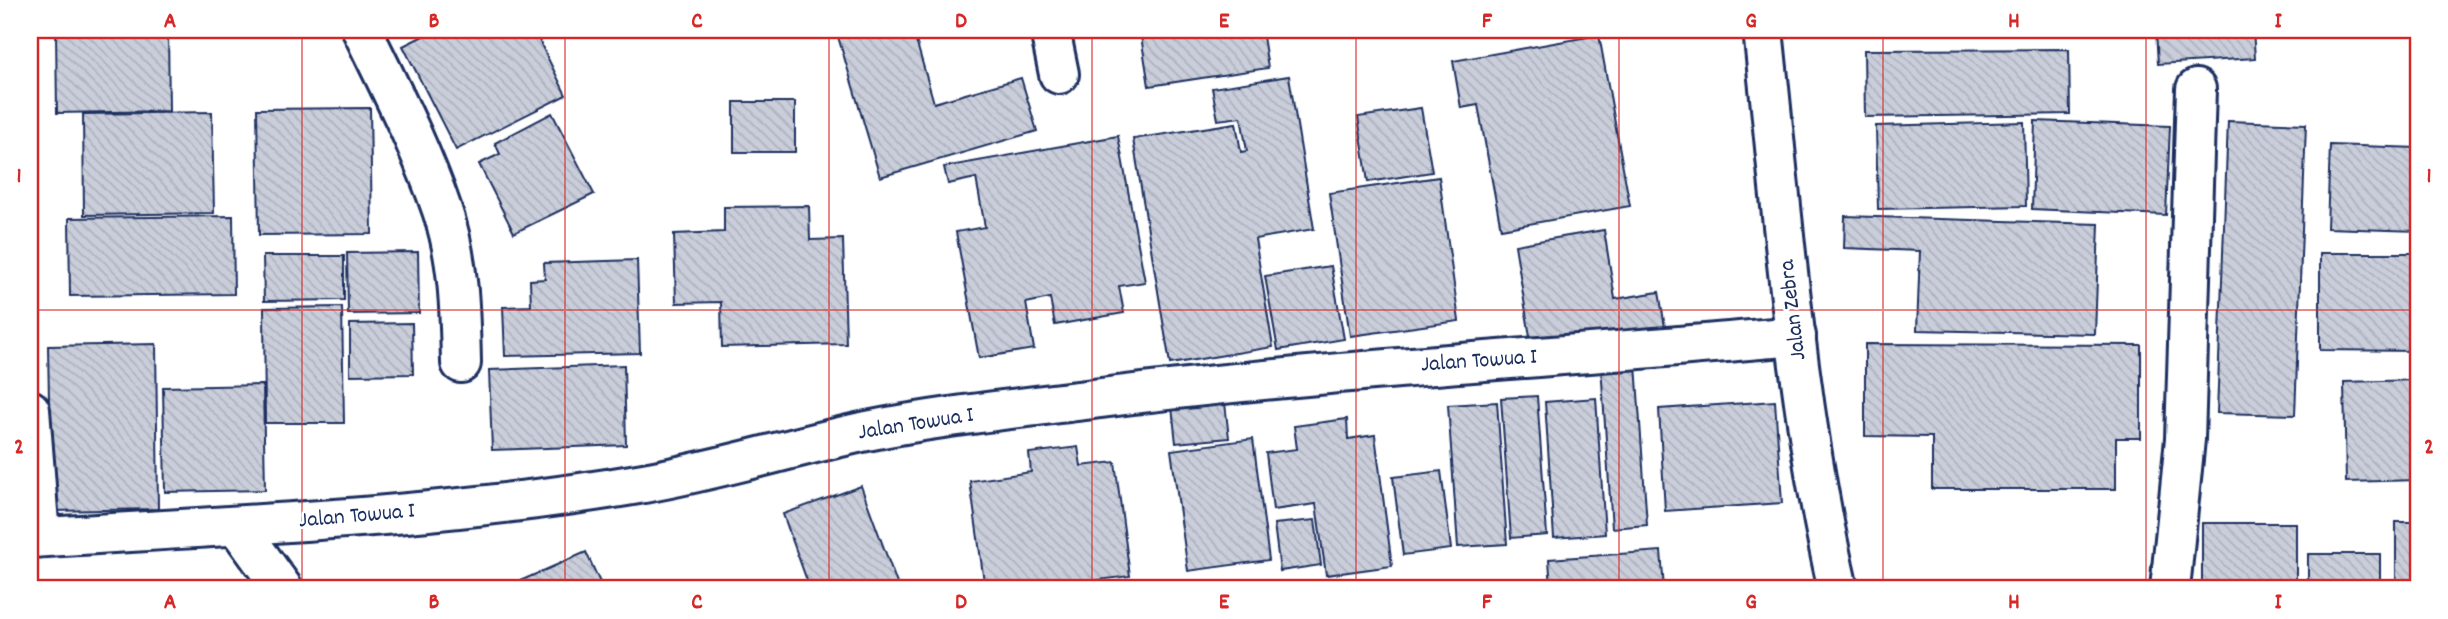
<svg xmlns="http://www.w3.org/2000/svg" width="2448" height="619" font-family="Dekko,sans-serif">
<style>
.building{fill:url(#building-back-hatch);stroke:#1b2f5e;stroke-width:2}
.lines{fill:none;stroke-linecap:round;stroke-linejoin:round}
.minor-casing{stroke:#1b2f5e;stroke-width:44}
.tertiary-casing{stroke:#1b2f5e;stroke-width:44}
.minor{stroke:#fff;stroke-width:38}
.tertiary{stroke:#fff;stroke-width:38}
.grid{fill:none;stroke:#d62828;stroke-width:2;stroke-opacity:0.55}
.labels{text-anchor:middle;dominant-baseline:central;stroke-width:5;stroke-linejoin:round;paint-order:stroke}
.street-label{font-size:23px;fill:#1b2f5e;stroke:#fff}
.neatline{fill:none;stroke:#d62828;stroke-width:2.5}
.grid-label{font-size:23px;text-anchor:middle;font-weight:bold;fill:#d62828}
</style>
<defs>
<pattern id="building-back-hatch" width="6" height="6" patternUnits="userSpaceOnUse" patternTransform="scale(1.75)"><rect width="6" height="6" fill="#caceda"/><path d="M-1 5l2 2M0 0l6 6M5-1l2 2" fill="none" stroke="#adb1be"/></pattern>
</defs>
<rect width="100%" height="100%" fill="#fff"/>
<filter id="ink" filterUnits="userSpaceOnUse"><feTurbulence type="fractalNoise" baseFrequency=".0143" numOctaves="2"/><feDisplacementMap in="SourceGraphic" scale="14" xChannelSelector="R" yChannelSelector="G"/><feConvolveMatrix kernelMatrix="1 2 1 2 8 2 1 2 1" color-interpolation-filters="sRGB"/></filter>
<g filter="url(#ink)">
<g class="building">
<polygon points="56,30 168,30 169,111 57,113"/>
<polygon points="435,30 534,30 566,95 456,150 403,46"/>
<polygon points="836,30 913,30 934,103 1021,78 1037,131 880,177"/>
<polygon points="1140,30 1262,30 1268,68 1149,86"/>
<polygon points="1608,30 1703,30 1703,32 1608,35"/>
<polygon points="2156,30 2253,30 2255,58 2158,64"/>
<polygon points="1599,35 1630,206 1501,229 1478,105 1461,108 1453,61"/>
<polygon points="2069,49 2070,114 1865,117 1864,50"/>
<polygon points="1289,76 1314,229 1255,239 1273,347 1170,364 1133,139 1236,123 1241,152 1247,151 1241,117 1218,120 1212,88"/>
<rect x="734" y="102" width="61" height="50"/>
<polygon points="370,108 372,234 259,235 257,109"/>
<polygon points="1421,108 1432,172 1368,182 1358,117"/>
<polygon points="212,112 214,213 84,215 83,114"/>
<polygon points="552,113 594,194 514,233 479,164 500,154 495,143"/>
<polygon points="2035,121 2170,126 2166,215 2032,209"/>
<polygon points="2228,121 2306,124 2295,415 2217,413"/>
<polygon points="2024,122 2026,206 1878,209 1876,126"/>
<polygon points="1118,136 1145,282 1119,286 1124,313 1055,325 1050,298 1026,303 1034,349 979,358 956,232 985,227 976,178 948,184 944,167"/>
<polygon points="2330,145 2418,148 2418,231 2327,228"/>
<polygon points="1439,177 1459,321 1350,336 1329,193"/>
<polygon points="809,206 810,240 843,239 846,344 722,347 721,302 676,303 674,234 724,232 724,207"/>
<polygon points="233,216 234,294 70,296 69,218"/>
<polygon points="1845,216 2099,224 2095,334 1917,330 1920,251 1844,248"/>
<polygon points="1604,230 1615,299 1659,292 1665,327 1532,349 1515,245"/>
<polygon points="418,252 419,313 348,314 347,253"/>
<polygon points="2320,253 2418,253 2418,351 2320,350"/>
<polygon points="263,256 344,256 344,300 264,301"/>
<polygon points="637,260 640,353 505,356 503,307 531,306 530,280 545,279 544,263"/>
<polygon points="1331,266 1344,339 1278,350 1265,276"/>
<polygon points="342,307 344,423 265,423 264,308"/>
<polygon points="412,323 413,374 350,375 350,324"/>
<polygon points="156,344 158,509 51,511 48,346"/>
<polygon points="1865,344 2141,345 2141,438 2116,438 2116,489 1932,489 1932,437 1865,436"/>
<polygon points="1636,364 1647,525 1612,528 1601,366"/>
<polygon points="624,365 626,445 492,450 489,370"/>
<polygon points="2418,380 2418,390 2414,390 2414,398 2418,398 2418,480 2346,482 2344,382"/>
<polygon points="263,385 265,490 165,492 163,387"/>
<polygon points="1537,396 1547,535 1511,538 1501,398"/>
<polygon points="1596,398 1605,534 1554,538 1545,402"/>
<polygon points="1775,401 1782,503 1665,511 1659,409"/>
<polygon points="1497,402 1507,544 1458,547 1448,405"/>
<polygon points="1225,403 1229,438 1176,443 1172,407"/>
<polygon points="1347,419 1348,439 1375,435 1392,566 1326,575 1316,504 1273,510 1266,453 1297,449 1294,426"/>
<polygon points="1253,439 1269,560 1188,571 1171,450"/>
<polygon points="1078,447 1081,466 1115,462 1130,576 1030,589 985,589 970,481 1031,472 1029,453"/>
<polygon points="1441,471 1451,549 1403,555 1393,477"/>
<polygon points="861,486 899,589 810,589 783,514"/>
<polygon points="1315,520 1321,565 1280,571 1274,524"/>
<rect x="2396" y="522" width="22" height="67"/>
<rect x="2202" y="523" width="94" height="66"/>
<polygon points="1661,551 1664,589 1551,589 1549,559"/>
<polygon points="586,552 603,589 524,589 520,581"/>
<rect x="2308" y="554" width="72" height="35"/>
</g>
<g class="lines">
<g class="minor-casing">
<g id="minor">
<path d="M 362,30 C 390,88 421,148 442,210 C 459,259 460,312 461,363"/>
<polyline points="1050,30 1059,74"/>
<polyline points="30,410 40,537"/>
<polyline points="238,527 283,589"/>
<path d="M 30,538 C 235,525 441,518 644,483 C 718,470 789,448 862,432 C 940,416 1022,408 1101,398 C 1332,369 1564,357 1796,336"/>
<polyline points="2170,589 2185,439 2196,89"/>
</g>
</g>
<g class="tertiary-casing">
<path id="tertiary" d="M 1763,30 C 1783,216 1796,406 1838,589"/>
</g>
<use href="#minor" class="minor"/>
<use href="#tertiary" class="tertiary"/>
</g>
</g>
<path class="grid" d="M 302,30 L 302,589M 565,30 L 565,589M 829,30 L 829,589M 1092,30 L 1092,589M 1356,30 L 1356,589M 1619,30 L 1619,589M 1883,30 L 1883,589M 2146,30 L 2146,589M 30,310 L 2418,310"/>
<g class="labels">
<g class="street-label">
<text transform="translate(1794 310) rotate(-97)">Jalan Zebra</text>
<text transform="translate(1479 362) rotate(-4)">Jalan Towua I</text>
<text transform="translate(916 425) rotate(-9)">Jalan Towua I</text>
<text transform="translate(357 517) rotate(-5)">Jalan Towua I</text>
</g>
</g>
<rect width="2448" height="619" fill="none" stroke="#fff" stroke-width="77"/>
<rect x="38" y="38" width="2372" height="542" class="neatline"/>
<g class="grid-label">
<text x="170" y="27">A</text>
<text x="434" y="27">B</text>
<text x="697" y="27">C</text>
<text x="961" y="27">D</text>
<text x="1224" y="27">E</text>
<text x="1487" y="27">F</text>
<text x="1751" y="27">G</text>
<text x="2014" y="27">H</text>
<text x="2278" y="27">I</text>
<text x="19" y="182">1</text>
<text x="2429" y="182">1</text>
<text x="19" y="453">2</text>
<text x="2429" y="453">2</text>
<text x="170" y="608">A</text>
<text x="434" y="608">B</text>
<text x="697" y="608">C</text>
<text x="961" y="608">D</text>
<text x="1224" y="608">E</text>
<text x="1487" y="608">F</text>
<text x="1751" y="608">G</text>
<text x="2014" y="608">H</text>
<text x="2278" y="608">I</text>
</g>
</svg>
